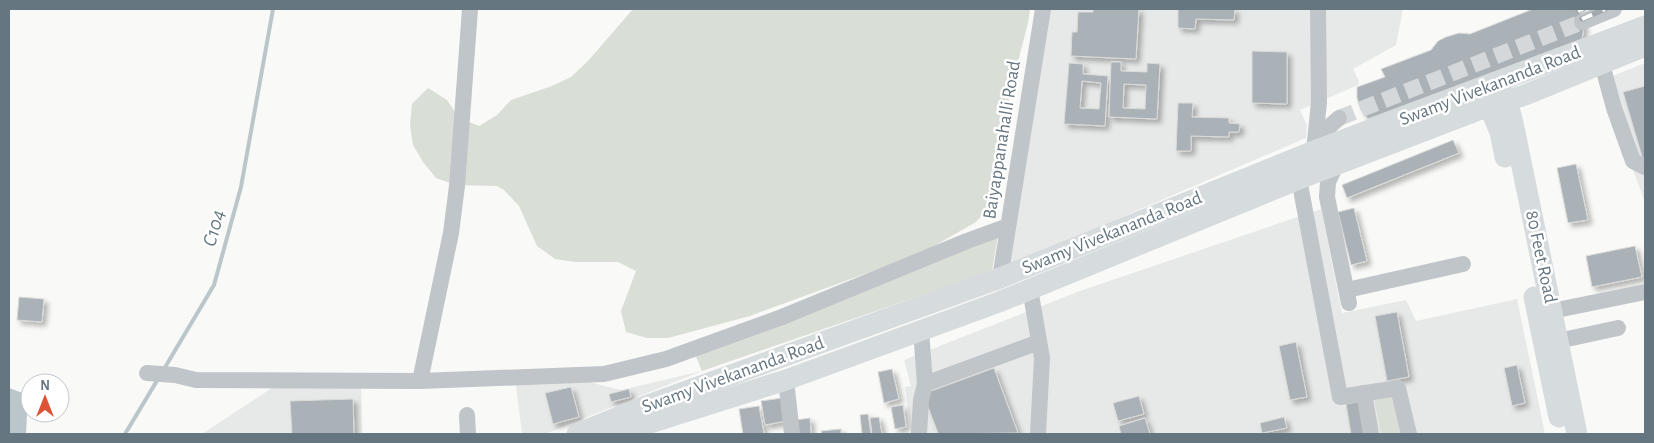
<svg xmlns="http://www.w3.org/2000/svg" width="1654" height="443" font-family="'Alegreya Sans',sans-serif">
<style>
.built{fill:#e7e8e8}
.green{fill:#d9ded6}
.water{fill:#bac6ca}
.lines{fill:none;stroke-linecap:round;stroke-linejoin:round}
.stream{stroke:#bac6ca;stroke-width:4}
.building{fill:#aab2b8;stroke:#dbdbd9;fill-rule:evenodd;filter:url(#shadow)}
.minor-tunnel{stroke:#d4d8da;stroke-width:16;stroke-dasharray:16 8;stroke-linecap:butt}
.minor{stroke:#c0c5c9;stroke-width:16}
.major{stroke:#d6dbde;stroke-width:21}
.rail-casing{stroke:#a2a9ae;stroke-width:5.5}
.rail{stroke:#fff;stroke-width:4;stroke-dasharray:11;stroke-linecap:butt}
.labels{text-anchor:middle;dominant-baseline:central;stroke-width:5;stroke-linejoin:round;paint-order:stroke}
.street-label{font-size:19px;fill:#667681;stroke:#fff}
.water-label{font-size:20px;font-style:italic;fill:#60757a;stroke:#fff}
</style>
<defs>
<filter id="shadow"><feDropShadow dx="4" dy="4" stdDeviation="2.5" flood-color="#0004"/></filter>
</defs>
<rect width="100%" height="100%" fill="#f9f9f7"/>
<g class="built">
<polygon points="1049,9 1403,9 1396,45 1353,69 1359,81 1358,85 1300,110 1307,125 1306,138 1008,266"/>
<polygon points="1645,63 1645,202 1600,81"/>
<polygon points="1321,209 1342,313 1406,300 1416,321 1517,299 1545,434 911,434 905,387 911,386 904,360 1080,291"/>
<polygon points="702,371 545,434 522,434 516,385 573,378 621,390"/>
<polygon points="361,387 362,434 202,434 272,388"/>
</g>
<g class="green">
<polygon points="633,9 1030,9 1028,23 1012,84 1004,126 997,188 990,207 976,222 922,253 750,316 668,338 647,338 626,332 621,311 636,271 618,262 575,262 555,259 537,246 519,206 504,190 497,186 456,185 436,178 423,162 413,145 410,125 412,104 428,88 447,100 459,118 479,126 497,115 511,100 552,86 571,77 588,61"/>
<polygon points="998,235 992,271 702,371 695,354"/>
<polygon points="1393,395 1401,434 1381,434 1374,399"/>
</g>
<polygon class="water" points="9,388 28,395 26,434 9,434"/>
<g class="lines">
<g class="stream">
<polyline points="164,369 214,285 241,187 273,9"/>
<polyline points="125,434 158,379"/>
</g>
</g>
<g class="building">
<polygon points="1093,9 1139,9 1136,59 1071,56 1072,32 1077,32 1078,12 1093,12"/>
<polygon points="1178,9 1235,9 1234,20 1196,19 1195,29 1178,28"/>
<polygon points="1533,9 1579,9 1584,27 1582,39 1368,119 1361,110 1357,98 1357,87 1385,77 1381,69 1431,50 1438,41 1446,37 1459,33 1470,34"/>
<polygon points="1252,51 1287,52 1287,104 1252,103"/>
<path d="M 1111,62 L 1121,62 L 1121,71 L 1147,72 L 1147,63 L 1160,64 L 1157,119 L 1109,117 ZM 1124,84 L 1146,85 L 1145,109 L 1123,108 Z"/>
<path d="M 1069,63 L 1083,64 L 1083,74 L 1108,76 L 1105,126 L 1064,124 ZM 1082,81 L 1101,83 L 1099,109 L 1080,108 Z"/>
<polygon points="1645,86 1645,159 1643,160 1623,92"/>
<polygon points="1178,103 1193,103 1192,117 1229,118 1229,123 1240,124 1239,132 1229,132 1229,137 1191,136 1191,151 1176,151"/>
<polygon points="1453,140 1459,153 1347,198 1342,185"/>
<polygon points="1576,164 1588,220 1568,223 1557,168"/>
<polygon points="1354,208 1367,261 1351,265 1338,212"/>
<polygon points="1635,246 1642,277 1592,287 1586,256"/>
<polygon points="19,297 44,299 42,322 17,320"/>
<polygon points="1397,312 1409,377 1387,381 1375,316"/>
<polygon points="1296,342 1307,397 1290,400 1279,346"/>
<polygon points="1517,365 1525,403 1512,406 1504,368"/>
<polygon points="994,368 1018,433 935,434 938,433 923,394"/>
<polygon points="892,369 899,399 884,403 878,372"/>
<polygon points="571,387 579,417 553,424 545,393"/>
<polygon points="629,389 631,397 611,402 609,394"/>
<polygon points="1139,396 1144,414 1118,421 1113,403"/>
<polygon points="782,398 786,421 765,425 761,401"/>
<polygon points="353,399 354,434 292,434 290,401"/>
<polygon points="1363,401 1368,434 1351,434 1346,404"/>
<polygon points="903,405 906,427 895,429 891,407"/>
<polygon points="759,406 764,434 743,434 739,409"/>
<polygon points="868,414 871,434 862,434 860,415"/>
<polygon points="879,417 882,434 872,434 870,418"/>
<polygon points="1284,417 1287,428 1262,433 1260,423"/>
<polygon points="810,418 811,434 798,434 796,420"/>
<polygon points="1145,418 1150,434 1121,434 1119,426"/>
<polygon points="841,429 841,434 822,434 821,431"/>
</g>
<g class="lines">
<polyline class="minor-tunnel" points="1339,118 1582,22"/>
<g class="minor">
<polyline points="1582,22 1614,9"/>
<polyline points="1602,64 1614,108 1633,161 1645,167"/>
<polyline points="1315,150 1331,125 1339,118"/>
<polyline points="1314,151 1319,102 1318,9"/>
<polyline points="1336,165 1328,182 1327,197 1349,303"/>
<polyline points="1299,179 1340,397 1398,388 1409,434"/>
<polyline points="1000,278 1043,9"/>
<polyline points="1030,289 1042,358 1038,434"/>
<polyline points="1347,290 1463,264"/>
<polyline points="1552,311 1645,292"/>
<polyline points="921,330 925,384 1039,342"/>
<polyline points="1558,341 1618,328"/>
<polyline points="147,373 175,375 196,380 420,381 604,374 666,359 782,317 967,241 1008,226"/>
<polyline points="786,380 792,434"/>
<polyline points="420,381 451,233 457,186 470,9"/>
<polyline points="1364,393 1371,434"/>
<polyline points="467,415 468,434"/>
<polyline points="919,434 921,400 925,384"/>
</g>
<g class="major">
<polyline points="1501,88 1507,101 1513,123 1577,434"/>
<polyline points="1484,94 1500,132 1505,157"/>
<polyline points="1534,297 1559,417"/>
<polyline points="577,434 643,407 1000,278 1314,151 1645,26"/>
<polyline points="615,434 786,380 999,302 1299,179 1489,106 1525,95 1645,46"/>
</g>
<g class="rail-casing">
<g id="rail">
<polyline points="1578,11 1583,9"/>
<polyline points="1582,19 1605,9"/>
</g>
</g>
<use href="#rail" class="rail"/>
</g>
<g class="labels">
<g class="street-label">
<text transform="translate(1490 86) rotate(-21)">Swamy Vivekananda Road</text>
<text transform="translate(1002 140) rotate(-81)">Baiyappanahalli Road</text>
<text transform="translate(1112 233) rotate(-22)">Swamy Vivekananda Road</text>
<text transform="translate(1541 257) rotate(78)">80 Feet Road</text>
<text transform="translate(733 375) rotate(-20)">Swamy Vivekananda Road</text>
</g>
<g class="water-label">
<text transform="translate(214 228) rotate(-74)">C104</text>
</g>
</g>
<rect width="1654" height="443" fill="none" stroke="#667681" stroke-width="20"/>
<g transform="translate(45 398)"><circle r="24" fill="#ffffff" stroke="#c2c8cd"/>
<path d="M0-4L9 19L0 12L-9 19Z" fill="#dc5435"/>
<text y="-8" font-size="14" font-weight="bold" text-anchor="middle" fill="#667681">N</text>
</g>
</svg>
